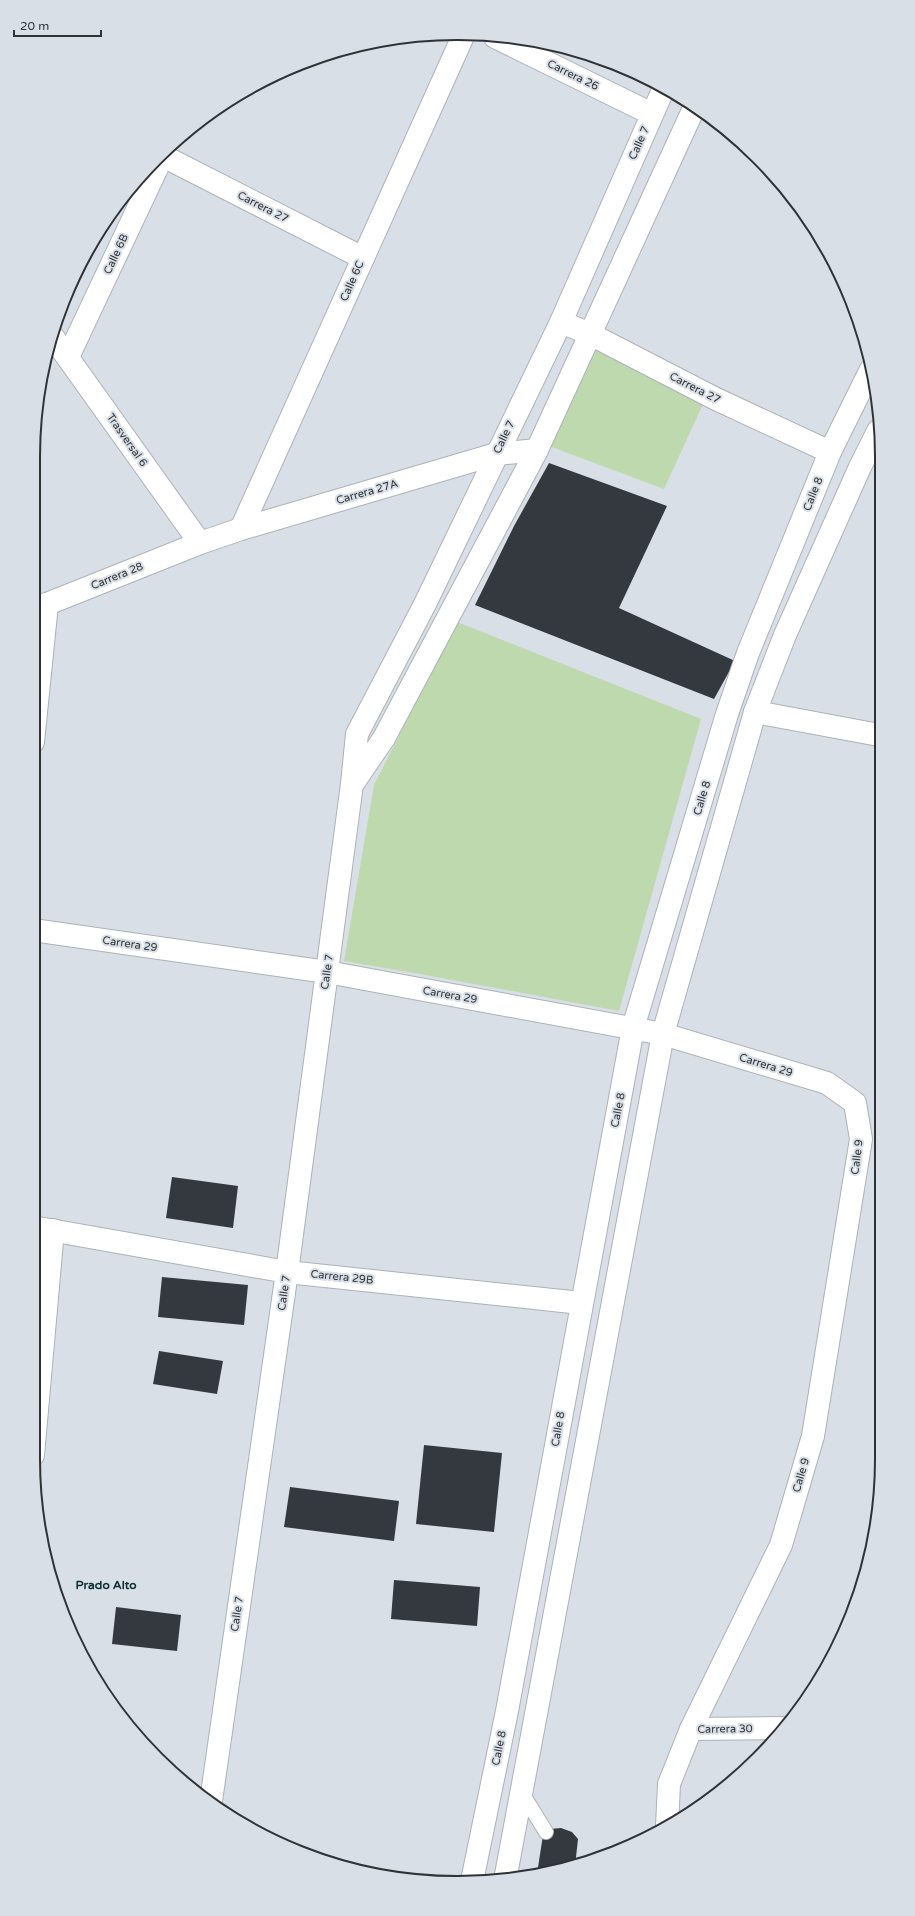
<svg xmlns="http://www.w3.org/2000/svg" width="915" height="1916" font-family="'Varela Round',sans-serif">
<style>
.green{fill:#bed9ad}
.building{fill:#34383f}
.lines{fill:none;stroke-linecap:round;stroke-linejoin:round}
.service-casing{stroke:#acb2bb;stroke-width:16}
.minor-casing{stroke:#acb2bb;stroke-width:24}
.tertiary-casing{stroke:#acb2bb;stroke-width:24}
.secondary-casing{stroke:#acb2bb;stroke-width:24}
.service{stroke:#fff;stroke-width:14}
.minor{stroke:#fff;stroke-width:22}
.tertiary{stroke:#fff;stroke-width:22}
.secondary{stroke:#fff;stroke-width:22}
.labels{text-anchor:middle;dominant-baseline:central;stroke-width:4;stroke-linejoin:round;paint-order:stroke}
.street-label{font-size:11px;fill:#303336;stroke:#d8dfe7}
.neighbourhood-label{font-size:12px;font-weight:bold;fill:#0d2f35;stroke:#d8dfe7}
.rim{fill:none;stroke:#303336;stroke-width:2}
</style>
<rect width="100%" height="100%" fill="#d8dfe7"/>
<g class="green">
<polygon points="595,347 704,402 664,489 549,446"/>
<polygon points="457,622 701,719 619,1011 420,974 344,961 374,785"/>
</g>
<g class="building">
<polygon points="549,463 667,506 619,608 735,661 714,699 475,605 514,526"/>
<polygon points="172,1177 238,1186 233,1228 166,1218"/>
<polygon points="162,1277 248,1285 244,1325 158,1317"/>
<polygon points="159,1351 223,1361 217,1394 153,1384"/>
<polygon points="424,1445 502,1453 494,1532 416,1524"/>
<polygon points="290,1487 399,1501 394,1541 284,1527"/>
<polygon points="394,1580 480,1587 477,1626 391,1619"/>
<polygon points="116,1607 181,1615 177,1651 112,1644"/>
<polygon points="561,1828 572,1832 578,1839 575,1866 537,1874 543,1835 550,1829"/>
</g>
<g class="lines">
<g class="service-casing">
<polyline id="service" points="522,1793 546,1832"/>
</g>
<g class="minor-casing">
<g id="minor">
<polyline points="495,37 652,114"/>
<polyline points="163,156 363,258"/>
<polyline points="561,322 590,334 716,399 830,452"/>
<polyline points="53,337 200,543"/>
<polyline points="68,357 165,151"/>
<polyline points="241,529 464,34"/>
<polyline points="33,607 47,604 200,543 241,529 496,454 537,450"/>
<polyline points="755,712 879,735"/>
<polyline points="33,742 47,604"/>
<polyline points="33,930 327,972 663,1034 827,1083 855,1103 861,1139 813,1436 781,1545 691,1729 669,1784 667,1826"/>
<polyline points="33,1227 287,1272 581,1303"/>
<polyline points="33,1455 53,1230"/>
<polyline points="691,1729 783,1728"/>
</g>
</g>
<g class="tertiary-casing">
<polyline id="tertiary" points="211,1801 287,1272 352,784"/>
</g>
<g class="secondary-casing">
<g id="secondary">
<polyline points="354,782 384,738 537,450 694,108"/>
<polyline points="352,784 357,734 425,604 561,322 663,90"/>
<polyline points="505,1880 663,1034 755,712 785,635 860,467 878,431"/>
<polyline points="472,1881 507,1711 633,1028 727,714 748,653 830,452 870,371"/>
</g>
</g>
<use href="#service" class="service"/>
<use href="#minor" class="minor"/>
<use href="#tertiary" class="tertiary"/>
<use href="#secondary" class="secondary"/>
</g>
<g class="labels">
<g class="street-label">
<text transform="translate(573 75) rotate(26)">Carrera 26</text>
<text transform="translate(639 143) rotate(-66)">Calle 7</text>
<text transform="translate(263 207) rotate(27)">Carrera 27</text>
<text transform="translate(116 254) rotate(-65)">Calle 6B</text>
<text transform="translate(352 281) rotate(-66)">Calle 6C</text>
<text transform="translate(695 388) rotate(27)">Carrera 27</text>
<text transform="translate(504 437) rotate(-64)">Calle 7</text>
<text transform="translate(127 440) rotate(55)">Trasversal 6</text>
<text transform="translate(367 492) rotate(-16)">Carrera 27A</text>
<text transform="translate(813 494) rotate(-68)">Calle 8</text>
<text transform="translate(117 576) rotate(-22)">Carrera 28</text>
<text transform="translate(702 798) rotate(-73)">Calle 8</text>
<text transform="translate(130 944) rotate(8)">Carrera 29</text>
<text transform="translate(327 972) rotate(-82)">Calle 7</text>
<text transform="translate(450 995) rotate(10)">Carrera 29</text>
<text transform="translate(766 1065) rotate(17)">Carrera 29</text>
<text transform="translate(618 1110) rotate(-79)">Calle 8</text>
<text transform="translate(857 1157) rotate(-83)">Calle 9</text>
<text transform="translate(342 1277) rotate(6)">Carrera 29B</text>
<text transform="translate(284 1293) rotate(-82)">Calle 7</text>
<text transform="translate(558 1429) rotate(-80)">Calle 8</text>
<text transform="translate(801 1475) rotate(-74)">Calle 9</text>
<text transform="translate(237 1614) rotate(-82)">Calle 7</text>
<text transform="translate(725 1729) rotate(-1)">Carrera 30</text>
<text transform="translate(499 1748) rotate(-79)">Calle 8</text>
</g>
<g class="neighbourhood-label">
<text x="106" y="1585">Prado Alto</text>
</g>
</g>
<path d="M0 0H915V1916H0ZM457 40H458A417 417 0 0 1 875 457V1459A417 417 0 0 1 458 1876H457A417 417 0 0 1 40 1459V457A417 417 0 0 1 457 40Z" fill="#d8dfe7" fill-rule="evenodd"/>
<path class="rim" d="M457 40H458A417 417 0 0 1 875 457V1459A417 417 0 0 1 458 1876H457A417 417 0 0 1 40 1459V457A417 417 0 0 1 457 40Z"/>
<path d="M14 30v6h87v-6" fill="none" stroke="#303336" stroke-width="2"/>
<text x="20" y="30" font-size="12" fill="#303336" stroke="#d8dfe7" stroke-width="3" paint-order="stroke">20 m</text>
</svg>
